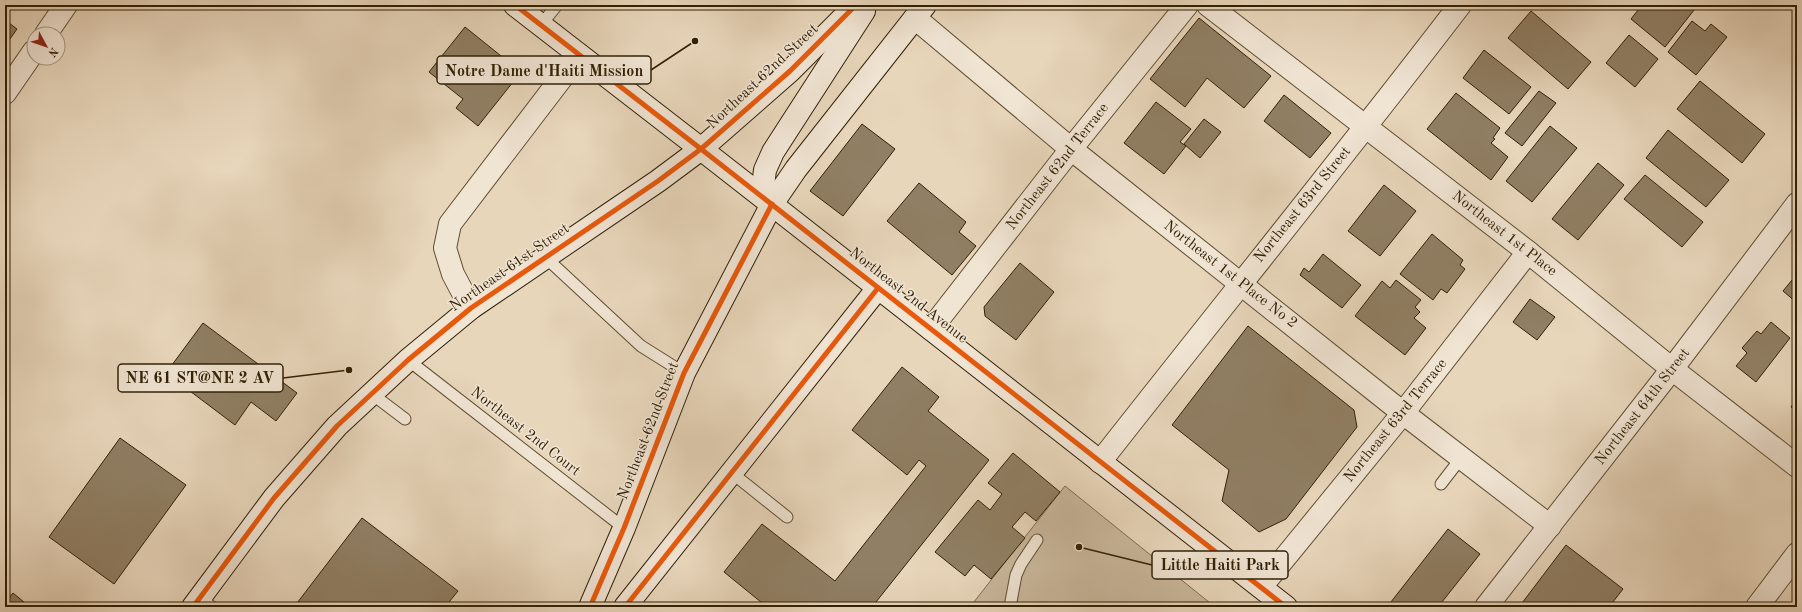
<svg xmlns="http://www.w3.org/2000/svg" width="1802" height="612" font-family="'Old Standard TT',serif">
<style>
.green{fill:#c9b79c;stroke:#7d6c50}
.building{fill:#907f64;stroke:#312005}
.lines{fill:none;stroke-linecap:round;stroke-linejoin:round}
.lane-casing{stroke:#5f4e32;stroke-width:13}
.street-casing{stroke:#5f4e32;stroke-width:24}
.secondary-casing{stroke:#312005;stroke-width:24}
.lane{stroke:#f0e4d3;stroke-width:11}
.street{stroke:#f0e4d3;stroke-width:22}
.secondary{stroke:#f0e4d3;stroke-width:22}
.cycleway-casing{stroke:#f0e4d3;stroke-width:8}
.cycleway{stroke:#e8590c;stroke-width:5}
.labels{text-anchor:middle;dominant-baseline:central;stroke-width:3;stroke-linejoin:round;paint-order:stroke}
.street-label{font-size:15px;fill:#312005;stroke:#f0e4d3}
.leader{fill:none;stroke:#312005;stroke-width:1.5}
.callout-dot{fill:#312005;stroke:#f0e4d3;stroke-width:1.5}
.callout{fill:#f0e4d3;stroke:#312005;stroke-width:1.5}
.callout-label{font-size:16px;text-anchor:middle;font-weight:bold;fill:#312005}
</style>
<rect width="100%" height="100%" fill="#e8d6bb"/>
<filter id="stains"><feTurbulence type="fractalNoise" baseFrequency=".005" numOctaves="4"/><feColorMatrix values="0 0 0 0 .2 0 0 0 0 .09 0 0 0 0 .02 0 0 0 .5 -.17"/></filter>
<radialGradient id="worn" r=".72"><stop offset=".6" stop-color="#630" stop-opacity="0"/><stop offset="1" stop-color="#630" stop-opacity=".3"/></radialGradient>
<polygon class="green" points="1065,486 1215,607 970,607"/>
<g class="building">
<polygon points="1642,5 1670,5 1676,10 1680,5 1698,5 1665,47 1631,19"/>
<polygon points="1531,11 1591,62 1568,89 1508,38"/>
<polygon points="1199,18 1271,76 1244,108 1207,78 1185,107 1150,79"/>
<polygon points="5,20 17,29 5,46"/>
<polygon points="1692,21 1705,31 1711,24 1727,37 1696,75 1668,52"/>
<polygon points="465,27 521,72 478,126 456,108 463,99 429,72"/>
<polygon points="1629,35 1658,59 1635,87 1606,63"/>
<polygon points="1484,50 1531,87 1509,114 1463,78"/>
<polygon points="1700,81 1765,134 1742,163 1677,109"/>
<polygon points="1539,91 1556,103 1522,146 1505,133"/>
<polygon points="1456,93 1500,128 1493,138 1495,139 1491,143 1508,157 1491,180 1427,129"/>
<polygon points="1284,95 1331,133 1310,158 1264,121"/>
<polygon points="1156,102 1191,129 1180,142 1186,146 1164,174 1124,143"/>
<polygon points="1204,119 1221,132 1200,158 1184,144"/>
<polygon points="862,124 895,149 843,216 810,191"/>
<polygon points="1550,126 1577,148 1532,202 1506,181"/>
<polygon points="1668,130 1729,180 1706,207 1646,158"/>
<polygon points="1598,163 1624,185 1578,240 1552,219"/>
<polygon points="1645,175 1703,222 1682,247 1624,199"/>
<polygon points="919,183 966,222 959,232 976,246 952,275 887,221"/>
<polygon points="1384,185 1416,211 1380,256 1348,231"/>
<polygon points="1432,234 1463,260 1460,265 1465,269 1447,293 1441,289 1433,300 1400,274"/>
<polygon points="1323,254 1361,285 1342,308 1300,275 1304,268 1309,272"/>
<polygon points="1020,263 1054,292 1016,340 985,316 984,307"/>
<polygon points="1797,274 1797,303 1783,291"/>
<polygon points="1396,280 1421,300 1415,307 1420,312 1414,318 1426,328 1405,355 1355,316 1382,281 1390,288"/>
<polygon points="1530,299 1555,317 1537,340 1513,322"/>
<polygon points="1771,322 1790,338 1756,382 1736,366 1747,353 1742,348 1757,331 1761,334"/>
<polygon points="203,323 297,393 276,421 251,402 235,425 166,373"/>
<polygon points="1248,326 1354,410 1357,427 1286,519 1259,532 1222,501 1229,470 1172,425"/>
<polygon points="902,367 939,397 928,411 989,460 872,607 767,607 724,572 762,524 835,581 926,466 919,460 907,475 852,430"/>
<polygon points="1797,399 1797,411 1791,407"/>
<polygon points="120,438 186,485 114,584 49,537"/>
<polygon points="1013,453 1060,492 1036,521 1025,512 1012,527 1025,538 991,579 974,565 965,576 935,552 978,500 990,510 1002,494 988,483"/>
<polygon points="362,518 458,591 445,607 294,607"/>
<polygon points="1448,529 1480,554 1438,607 1387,607"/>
<polygon points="1566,545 1623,589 1609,607 1519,607"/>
<polygon points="13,593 30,607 5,607 5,603"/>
</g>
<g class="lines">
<g class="lane-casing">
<g id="lane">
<polyline points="541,25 557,5"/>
<polyline points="545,257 641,346 684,373"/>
<polyline points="408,360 624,528"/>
<polyline points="372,394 405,419"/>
<polyline points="732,473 787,517"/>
<polyline points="1441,484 1461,458"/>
<polyline points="199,598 212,607"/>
<polyline points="1010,607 1016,575 1021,564 1037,540"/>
</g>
</g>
<g class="street-casing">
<g id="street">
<polyline points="1208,5 1528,252 1672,369 1797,466"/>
<polyline points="915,18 1071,149 1403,413 1550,526"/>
<polyline points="46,34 66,5"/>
<polyline points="5,93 34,51"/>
<polyline points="471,308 453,274 445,248 450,224 579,55"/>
<polyline points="931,329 1071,149 1187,5"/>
<path d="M 1100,462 C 1220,309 1342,159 1460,5"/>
<polyline points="1261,587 1403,413 1528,252"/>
<polyline points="1486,607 1672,369 1797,204"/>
<polyline points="1757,607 1797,554"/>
</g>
</g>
<g class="secondary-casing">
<g id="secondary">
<polyline points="515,5 701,149 1286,607"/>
<polyline points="772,204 763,186 765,170 773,152 864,11"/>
<polyline points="193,607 274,498 337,426 408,360 471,308 658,181 701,149 790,71 856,5"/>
<polyline points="590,607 624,528 684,373 772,204 796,169 925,5"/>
<polyline points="625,607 878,288"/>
</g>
</g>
<use href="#lane" class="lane"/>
<use href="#street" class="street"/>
<use href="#secondary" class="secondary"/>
<g class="cycleway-casing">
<g id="cycleway">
<polyline points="515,5 701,149 1286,607"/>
<polyline points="193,607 274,498 337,426 408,360 471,308 658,181 701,149 790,71 856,5"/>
<polyline points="590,607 624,528 684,373 772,204"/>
<polyline points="625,607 878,288"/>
</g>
</g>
<use href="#cycleway" class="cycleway"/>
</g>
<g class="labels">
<g class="street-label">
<text transform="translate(763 77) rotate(-43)">Northeast 62nd Street</text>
<text transform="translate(1058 167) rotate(-52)">Northeast 62nd Terrace</text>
<text transform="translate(1303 205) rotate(-51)">Northeast 63rd Street</text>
<text transform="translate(1504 234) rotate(38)">Northeast 1st Place</text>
<text transform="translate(510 268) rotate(-35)">Northeast 61st Street</text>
<text transform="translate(1230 275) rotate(38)">Northeast 1st Place No 2</text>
<text transform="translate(908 296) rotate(38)">Northeast 2nd Avenue</text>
<text transform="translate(1643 407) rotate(-52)">Northeast 64th Street</text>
<text transform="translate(1396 421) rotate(-51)">Northeast 63rd Terrace</text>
<text transform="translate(649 431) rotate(-69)">Northeast 62nd Street</text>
<text transform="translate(525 432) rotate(38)">Northeast 2nd Court</text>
</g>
</g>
<path class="leader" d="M695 41L651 70M349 370L283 378M1079 547L1152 565"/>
<g class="callout-dot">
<circle cx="695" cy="41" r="4"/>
<circle cx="349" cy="370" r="4"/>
<circle cx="1079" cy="547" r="4"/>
</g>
<g class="callout">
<rect x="437" y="56" width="214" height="28" rx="4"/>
<rect x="118" y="364" width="165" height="28" rx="4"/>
<rect x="1152" y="551" width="136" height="28" rx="4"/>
</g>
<g class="callout-label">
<text x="544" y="76">Notre Dame d'Haiti Mission</text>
<text x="200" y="383">NE 61 ST@NE 2 AV</text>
<text x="1220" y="570">Little Haiti Park</text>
</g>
<rect width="1802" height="612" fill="none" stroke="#e8d6bb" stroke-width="20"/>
<rect x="6" y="6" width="1790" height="600" fill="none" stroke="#312005" stroke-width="2"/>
<rect x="10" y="10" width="1782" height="592" fill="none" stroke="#312005"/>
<g transform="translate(46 46) rotate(130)"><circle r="19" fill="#f0e4d3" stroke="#a49681"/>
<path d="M0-3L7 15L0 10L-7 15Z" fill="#8f2418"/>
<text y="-6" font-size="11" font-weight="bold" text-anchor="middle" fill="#312005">N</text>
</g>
<rect width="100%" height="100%" filter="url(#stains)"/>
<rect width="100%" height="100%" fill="url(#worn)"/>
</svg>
